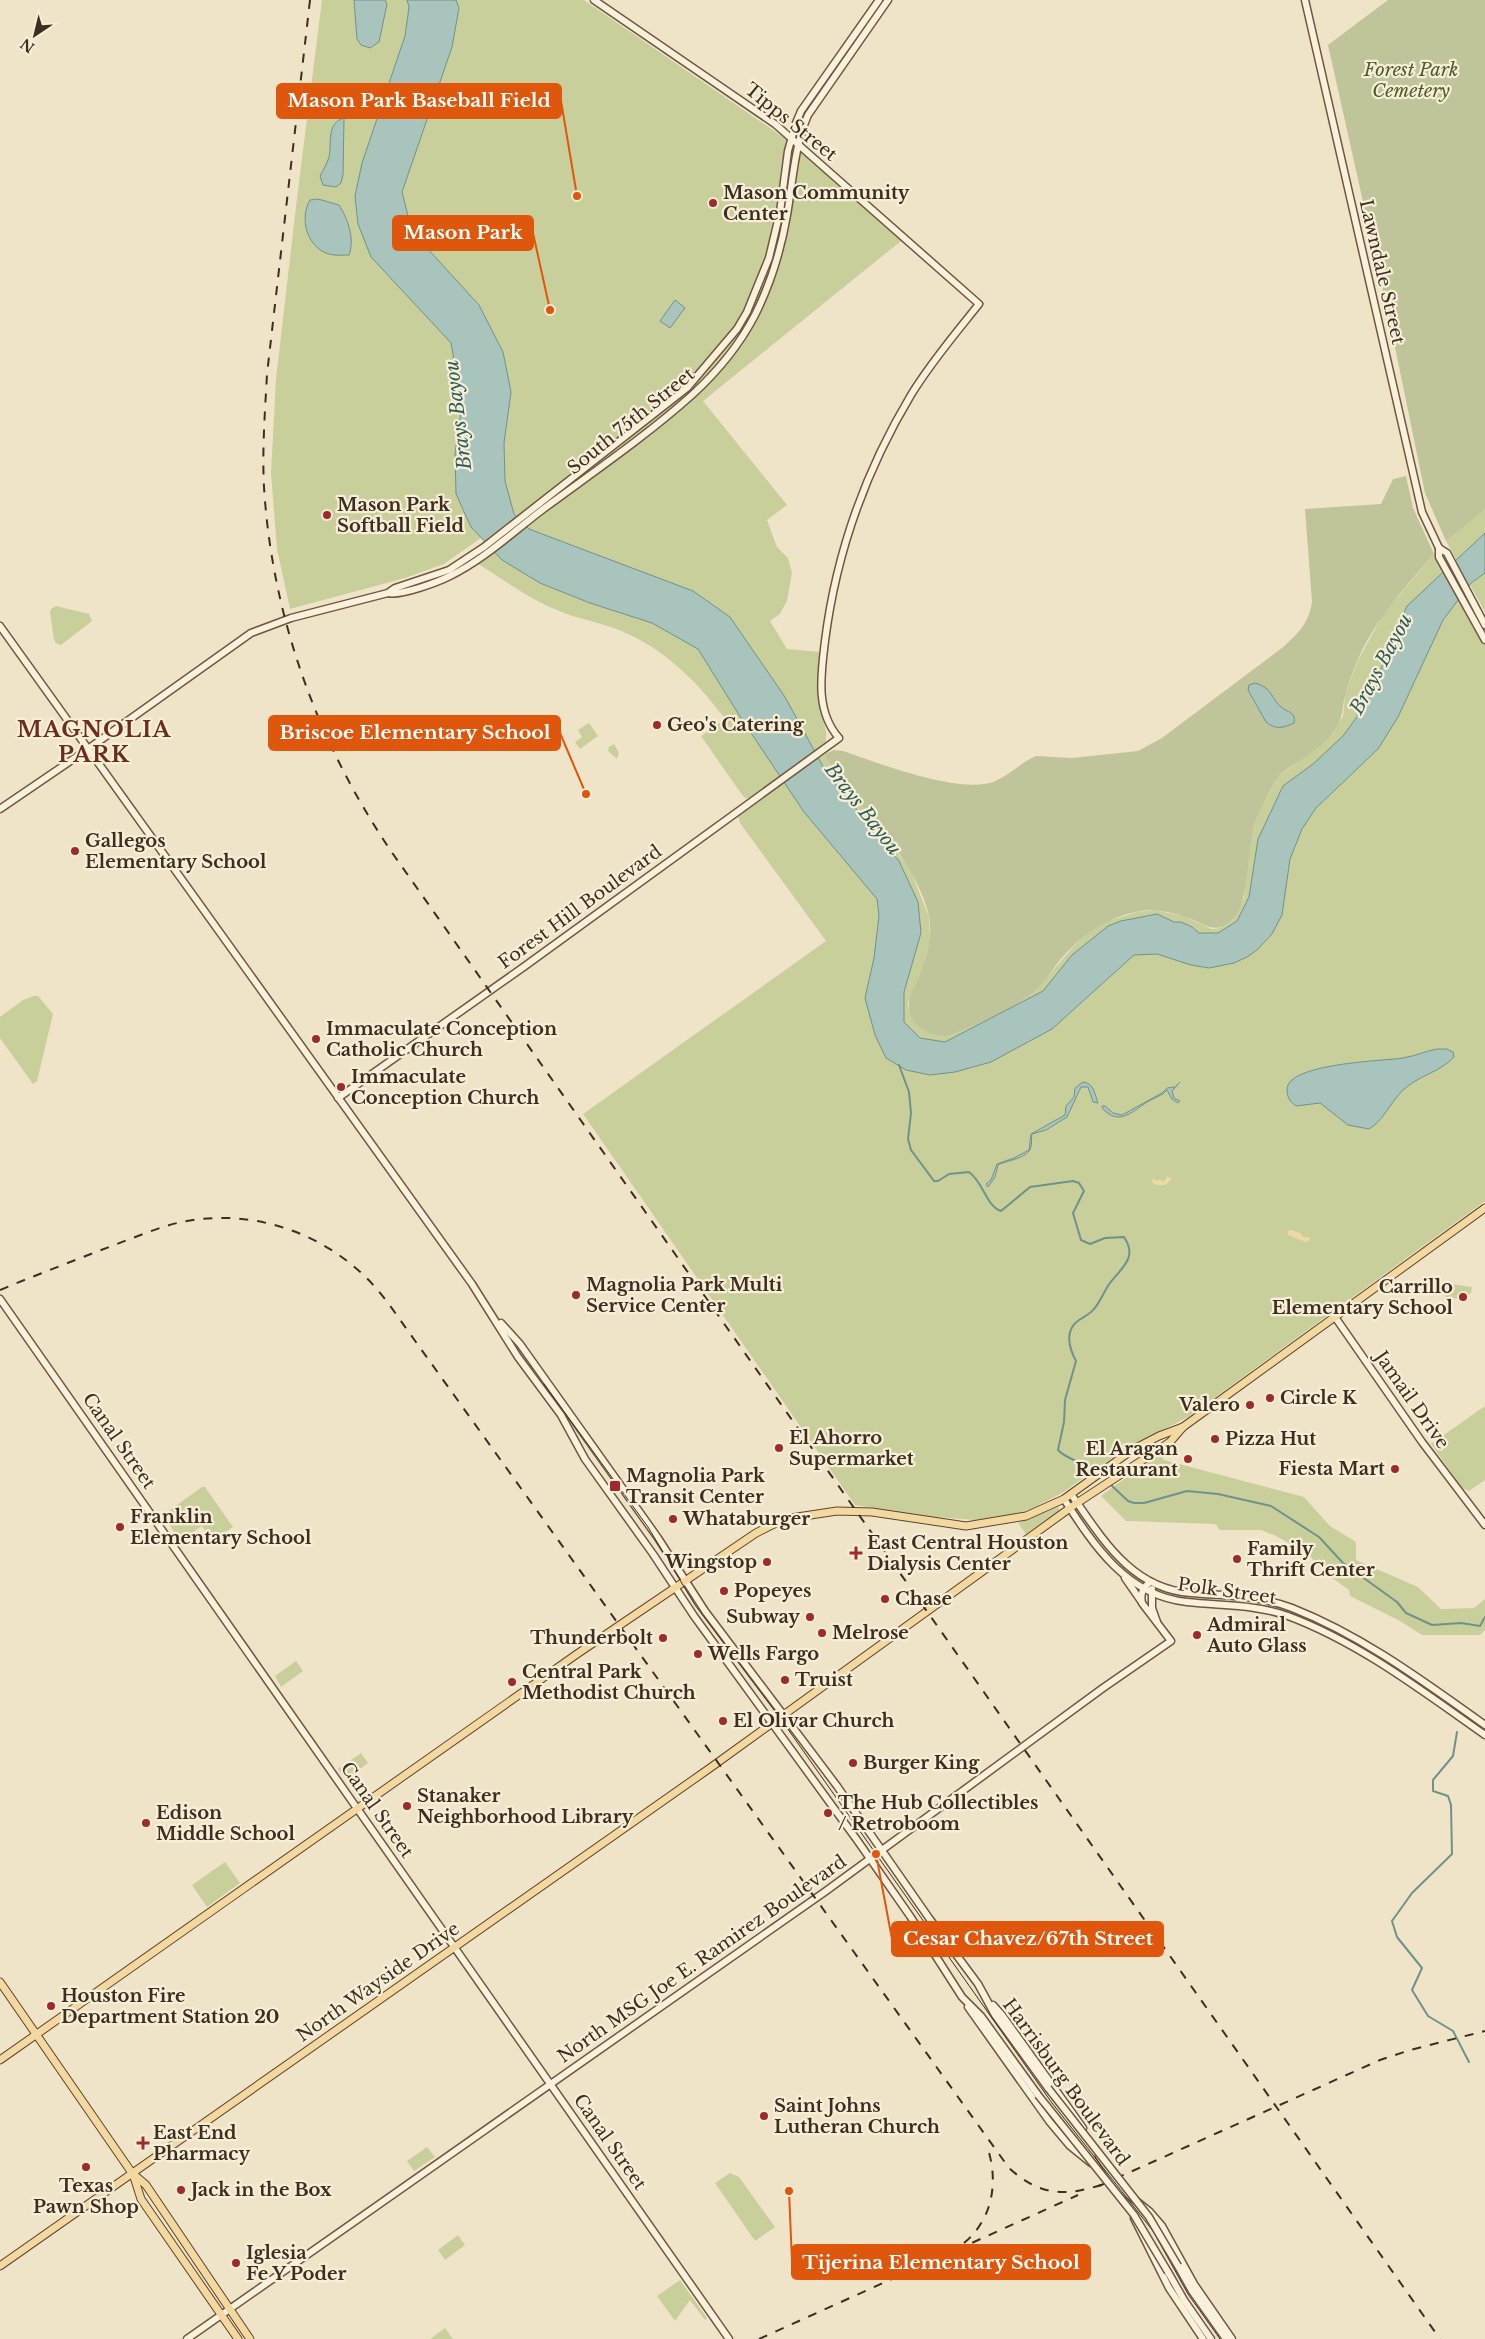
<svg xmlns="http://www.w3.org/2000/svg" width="1485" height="2339" font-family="'Libre Baskerville',serif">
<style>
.green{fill:#c9cf9b}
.sand{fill:#ecd9a5}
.cemetery{fill:#bfc49a}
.water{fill:#a9c4bc;stroke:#6f938a}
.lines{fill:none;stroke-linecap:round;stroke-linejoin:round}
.stream{stroke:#6f938a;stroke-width:2}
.secondary-casing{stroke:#6f573f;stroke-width:9}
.primary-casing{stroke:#5b4430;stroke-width:9}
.secondary{stroke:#faf1dc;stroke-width:6}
.primary{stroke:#f3d9a0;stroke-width:7}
.tram{stroke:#3d2e20;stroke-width:1}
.rail{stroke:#3d2e20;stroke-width:2;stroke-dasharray:9 9;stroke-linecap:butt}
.secondary-bridge-casing{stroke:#6f573f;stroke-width:9;stroke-linecap:butt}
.secondary-bridge{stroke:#faf1dc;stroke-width:6}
.poi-dot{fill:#9e2a2b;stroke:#f7eed8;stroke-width:2}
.labels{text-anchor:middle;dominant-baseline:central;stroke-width:4.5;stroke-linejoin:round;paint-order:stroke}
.park-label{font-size:18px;font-style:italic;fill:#4d5a26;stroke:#f7eed8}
.street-label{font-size:18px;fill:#3d2e20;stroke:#f7eed8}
.poi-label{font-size:18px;font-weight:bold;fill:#3d2e20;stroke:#f7eed8;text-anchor:start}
.water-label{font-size:19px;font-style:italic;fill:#2f5d5a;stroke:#f7eed8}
.district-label{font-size:22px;font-weight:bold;letter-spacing:1px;fill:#6b2e1e;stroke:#f7eed8}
.leader{fill:none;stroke:#df570d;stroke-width:2}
.callout-dot{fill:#df570d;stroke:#f7eed8;stroke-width:2}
.callout{fill:#df570d;stroke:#df570d;stroke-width:2}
.callout-label{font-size:19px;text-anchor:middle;font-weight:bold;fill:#fff}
</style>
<rect width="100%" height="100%" fill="#f0e4c8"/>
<g class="green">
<path d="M 322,0 L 584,0 L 796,146 L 901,241 L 703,401 L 787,505 L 767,520 L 777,547 L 788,558 L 792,573 L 787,601 L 780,614 L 770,621 L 787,649 L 821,652 L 818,695 L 826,732 L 826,742 L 752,799 L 745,798 L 740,792 L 701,736 L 725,719 C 695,679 660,644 611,627 C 594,621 574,618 557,610 C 529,599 503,579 478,564 L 494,552 L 515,514 L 444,564 L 405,578 L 290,609 L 277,549 L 271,473 L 276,379 L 297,198 Z"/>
<polygon points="1485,510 1485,612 1446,541"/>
<polygon points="1434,554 1485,645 1485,1201 1188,1417 1122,1451 1062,1493 1031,1509 1000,1518 975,1520 921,1516 855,1505 583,1114 826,941 740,823 738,816 825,754 911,871 929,917 930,939 923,968 908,1003 909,1011 947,1036 985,1019 1036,990 1073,947 1086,935 1105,922 1137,912 1154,910 1183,916 1212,929 1220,928 1231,921 1244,898 1250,842 1257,816 1278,777 1333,733 1343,716 1345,694 1359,658 1384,613"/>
<polygon points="56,606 89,614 92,621 61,645 57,644 54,640 50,612 51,609"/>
<polygon points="589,723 598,736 580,749 575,742 582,737 578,730"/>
<polygon points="614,744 619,753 617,759 608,751 609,747"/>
<polygon points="34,996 38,996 53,1014 37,1081 33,1084 0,1038 0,1017 23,1000"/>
<polygon points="1451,1284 1472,1287 1471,1293 1459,1299 1446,1297 1442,1291"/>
<polygon points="1485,1406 1485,1480 1469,1491 1462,1488 1431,1444"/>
<polygon points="1159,1453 1164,1460 1304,1497 1330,1526 1356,1542 1356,1560 1418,1587 1441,1609 1474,1608 1485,1599 1485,1630 1480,1635 1422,1635 1400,1621 1350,1596 1349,1590 1327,1574 1308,1554 1276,1536 1261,1530 1220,1530 1215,1524 1126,1521 1101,1496"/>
<polygon points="202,1487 205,1487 233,1527 213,1541 202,1526 180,1541 163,1515"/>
<polygon points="1058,1507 1060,1510 1026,1534 1018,1523"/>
<polygon points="296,1661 303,1671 281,1687 275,1676"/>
<polygon points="361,1753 368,1763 346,1779 338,1769"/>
<polygon points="225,1862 240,1883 207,1907 192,1885"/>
<polygon points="427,2147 435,2157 414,2171 407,2161"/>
<polygon points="730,2173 739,2177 775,2227 755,2241 715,2183"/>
<polygon points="458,2235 465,2245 445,2260 438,2250"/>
<polygon points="680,2280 707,2318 705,2320 690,2300 675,2321 657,2296"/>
<polygon points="445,2328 453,2339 430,2339"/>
</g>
<g class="sand">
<polygon points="1167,1176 1172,1179 1165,1185 1156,1185 1152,1182 1153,1178 1157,1181 1159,1179 1164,1182"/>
<path d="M 1291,1230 L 1300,1233 L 1303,1237 L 1309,1237 L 1310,1240 L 1307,1242 C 1302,1241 1292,1237 1288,1235 L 1288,1231 Z"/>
</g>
<g class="cemetery">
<polygon points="1388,0 1485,0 1485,510 1446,541 1425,493 1389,318 1328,45"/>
<path d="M 1406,476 L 1413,508 L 1434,554 C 1406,586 1376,619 1358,659 C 1354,670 1349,681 1346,692 C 1341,708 1345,716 1334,731 C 1321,750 1297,760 1280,775 C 1275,780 1262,807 1258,815 C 1244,845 1253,901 1231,921 C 1214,936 1202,922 1185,917 C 1170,912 1152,908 1136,912 C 1105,918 1080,937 1060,960 C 1052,970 1045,982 1036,990 C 1011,1010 977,1025 947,1036 C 929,1036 907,1025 909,1004 C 909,995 915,986 918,979 C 926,960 933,937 929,916 C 917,866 879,829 849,789 C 841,778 830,766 825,754 L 834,750 L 843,751 C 878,763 958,794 993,782 C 1009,776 1020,763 1036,756 L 1072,758 L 1138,751 L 1162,738 L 1282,648 C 1298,634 1309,623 1312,602 L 1305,509 L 1381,504 L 1393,479 Z"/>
</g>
<g class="water">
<polygon points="354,0 385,0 387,4 379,42 370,48 361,45 357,39"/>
<polygon points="407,0 456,0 459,8 452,47 402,192 410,224 426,247 479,305 503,352 511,392 504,443 505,481 514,514 529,529 693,591 730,617 785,697 826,772 899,861 918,902 921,933 904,992 904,1022 920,1038 945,1042 1043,991 1072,955 1108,926 1121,921 1157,914 1174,922 1181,922 1192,927 1199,933 1218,933 1237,921 1249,897 1258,839 1283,786 1313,764 1343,736 1367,703 1407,606 1485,533 1485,573 1471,583 1443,620 1398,717 1378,749 1316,808 1302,829 1290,859 1282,915 1272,934 1257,950 1247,957 1234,963 1209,968 1191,965 1157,954 1134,955 1052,1029 991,1062 955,1072 930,1075 906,1070 886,1058 875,1035 865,998 874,958 879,916 877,899 804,812 739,715 698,649 652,623 590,603 540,583 502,560 471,527 456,494 455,453 462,405 451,343 371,257 358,224 355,196 362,163 405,36 409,7"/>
<path d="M 344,118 L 343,175 L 341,183 L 336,187 L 323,185 L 320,176 C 323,170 327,164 329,157 C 332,143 326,123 344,118 Z"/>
<path d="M 318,199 L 339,205 C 348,219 355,239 349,255 C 342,255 336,256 329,254 C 307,248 299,218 310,200 Z"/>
<polygon points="675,300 685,308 670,328 660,321"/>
<path d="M 1255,683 C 1274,688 1271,701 1284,709 C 1290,713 1296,713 1294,723 C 1284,728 1275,730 1266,722 L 1248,690 L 1249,685 Z"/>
<path d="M 1437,1049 L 1447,1049 L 1453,1052 L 1454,1057 C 1441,1071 1422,1075 1408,1086 C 1392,1097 1386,1119 1369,1129 L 1348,1125 L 1320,1103 L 1296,1106 C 1290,1102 1287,1097 1287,1090 C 1286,1063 1384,1061 1403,1058 C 1415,1056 1426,1051 1437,1049 Z"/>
<path d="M 1083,1082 C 1094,1083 1095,1095 1098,1103 L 1093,1102 L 1088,1087 L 1081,1087 L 1067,1117 L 1046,1130 L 1032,1134 C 1031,1139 1032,1143 1031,1147 C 1028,1159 1007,1160 998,1165 L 995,1177 L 988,1187 L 986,1184 L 991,1180 L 997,1164 L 1014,1158 L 1029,1150 L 1031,1134 L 1065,1115 L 1066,1106 L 1074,1097 L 1075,1088 Z"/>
<path d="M 1180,1082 L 1172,1091 L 1174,1098 L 1180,1101 L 1178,1103 L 1172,1099 L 1167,1090 C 1162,1096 1154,1098 1147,1102 C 1132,1112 1119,1126 1103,1109 L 1102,1106 L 1105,1106 L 1113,1113 L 1122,1115 L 1162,1093 L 1167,1088 L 1175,1087 Z"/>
</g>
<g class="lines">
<g class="stream">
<path d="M 899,1065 L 909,1092 L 911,1113 L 908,1139 L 911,1150 L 934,1181 L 938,1181 L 949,1174 L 969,1172 C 984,1183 986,1206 1001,1211 L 1030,1187 L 1073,1181 L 1079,1183 L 1084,1191 L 1073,1213 L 1081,1240 L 1090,1244 L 1105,1238 L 1124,1237 C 1138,1258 1122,1267 1110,1283 C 1104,1291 1101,1301 1094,1309 C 1090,1314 1084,1317 1079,1320 C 1064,1330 1069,1348 1076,1361 L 1065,1400 L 1064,1422 L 1058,1450 C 1067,1460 1084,1462 1097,1472"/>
<polyline points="1110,1484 1128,1501 1134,1503 1144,1503 1187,1491 1218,1494 1271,1506 1319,1537 1343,1563 1397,1602 1406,1613 1432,1625 1461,1623 1480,1626 1485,1617"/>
<polyline points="1457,1732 1453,1756 1433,1780 1433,1791 1448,1796 1451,1805 1452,1854 1412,1893 1392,1921 1397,1937 1422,1968 1412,1990 1428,2016 1453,2031 1469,2062"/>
</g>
<g class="secondary-casing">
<g id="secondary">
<polyline points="1305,0 1422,512 1439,548 1447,553 1485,625"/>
<polyline points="1439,548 1439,557 1485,640"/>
<path d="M 388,593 C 401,596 438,582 450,576 C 483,560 513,532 542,510 C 592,473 645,437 692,395 C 716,373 740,344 755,315 C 771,283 781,250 787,215 C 793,181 794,147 808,115 L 888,0"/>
<polyline points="0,626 472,1284 518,1357 561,1415 585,1459 653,1554 694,1616 857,1840 910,1916 962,1997 981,2016 1038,2095"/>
<polyline points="0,809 88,749 251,633 291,618 388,593 395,588 449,570 484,547 687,388 737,329 747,312 769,258 780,212 788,151 796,123 801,111 879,0"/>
<path d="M 338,1098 L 525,966 L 839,738 C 815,711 821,674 825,641 C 836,554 866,470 911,395 C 931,362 956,333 979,304 L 775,124 L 594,0"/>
<polyline points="0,1299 729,2339"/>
<polyline points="1335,1317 1422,1442 1485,1525"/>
<polyline points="501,1323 520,1344 658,1538 705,1611 837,1786 929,1918 978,1984 995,2015 1048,2088"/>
<path d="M 1071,1494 C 1102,1538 1131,1589 1191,1593 C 1225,1596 1259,1595 1292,1608 C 1363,1636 1423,1681 1485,1725"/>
<path d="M 1064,1499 C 1094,1546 1127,1596 1187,1602 C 1221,1606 1255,1604 1288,1616 C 1360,1643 1422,1691 1485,1735"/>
<polyline points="1125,1578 1141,1601"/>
<polyline points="1152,1589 1152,1608 1157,1622"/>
<polyline points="993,2005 1002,2015 1083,2128"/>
<polyline points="968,2007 1049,2121 1070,2146 1091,2163"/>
<polyline points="1099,2156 1120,2188 1149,2211 1162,2226 1194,2284 1232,2339"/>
<polyline points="1134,2218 1169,2288 1203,2339"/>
<polyline points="1178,2266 1192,2291 1226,2339"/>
<polyline points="1168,2272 1184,2300 1211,2339"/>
<path d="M 187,2339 L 826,1891 L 1103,1688 L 1171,1641 L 1142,1603 C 1140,1593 1143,1588 1150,1582"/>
</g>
</g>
<g class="primary-casing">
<g id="primary">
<polyline points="0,1982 132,2173 146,2185 250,2339"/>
<polyline points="0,2060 577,1654 756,1533 784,1519 837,1511 872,1512 966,1526 1026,1516 1064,1499 1132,1450 1159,1436 1183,1427"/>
<polyline points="133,2174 141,2199 238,2339"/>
<polyline points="0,2266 710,1768 1077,1503 1170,1442 1183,1427 1485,1208"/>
</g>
</g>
<use href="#secondary" class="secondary"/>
<use href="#primary" class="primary"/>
<polyline class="tram" points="544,1384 648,1527 695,1605 780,1718 1052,2103 1153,2231 1188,2294 1220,2339"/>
<g class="rail">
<path d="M 310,0 L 267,374 C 265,412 262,450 264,487 C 272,619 319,746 393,854 L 1440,2339"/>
<path d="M 0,1290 C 36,1275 73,1261 109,1247 C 128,1240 147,1232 166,1226 C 233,1206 306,1224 358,1270 C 378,1287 393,1310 408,1331 L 1009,2168 C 1040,2196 1065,2197 1104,2184"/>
<polyline points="1099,2186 1380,2060 1410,2050 1485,2031"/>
<path d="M 964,2243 C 993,2219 999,2181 987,2146"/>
<polyline points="759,2339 1078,2195"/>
</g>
<g class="secondary-bridge-casing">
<g id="secondary-bridge">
<polyline points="1048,2088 1149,2217 1178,2266"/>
<polyline points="1038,2095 1134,2215 1168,2272"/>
</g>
</g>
<use href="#secondary-bridge" class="secondary-bridge"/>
</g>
<g class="poi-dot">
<circle cx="713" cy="203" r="5"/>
<circle cx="327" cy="515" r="5"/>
<circle cx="657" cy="725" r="5"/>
<circle cx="75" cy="851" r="5"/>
<circle cx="316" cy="1039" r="5"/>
<circle cx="341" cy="1087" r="5"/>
<circle cx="576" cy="1295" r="5"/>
<circle cx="1463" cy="1297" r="5"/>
<circle cx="1270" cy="1398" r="5"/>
<circle cx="1250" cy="1405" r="5"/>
<circle cx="1215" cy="1439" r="5"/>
<circle cx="779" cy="1448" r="5"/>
<circle cx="1188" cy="1459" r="5"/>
<circle cx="1395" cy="1469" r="5"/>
<rect x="609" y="1480" width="12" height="12" rx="2.5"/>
<circle cx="673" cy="1519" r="5"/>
<circle cx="120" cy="1527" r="5"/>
<path d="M853.5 1545.5h5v5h5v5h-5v5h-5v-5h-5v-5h5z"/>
<circle cx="1237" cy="1559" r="5"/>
<circle cx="767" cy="1562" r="5"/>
<circle cx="724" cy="1591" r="5"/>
<circle cx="885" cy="1599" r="5"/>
<circle cx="810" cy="1617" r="5"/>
<circle cx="822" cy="1633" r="5"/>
<circle cx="1197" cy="1635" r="5"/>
<circle cx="663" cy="1638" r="5"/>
<circle cx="698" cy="1654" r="5"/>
<circle cx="785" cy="1680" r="5"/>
<circle cx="512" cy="1682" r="5"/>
<circle cx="723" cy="1721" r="5"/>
<circle cx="853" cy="1763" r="5"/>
<circle cx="407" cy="1806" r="5"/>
<circle cx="828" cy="1813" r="5"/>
<circle cx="146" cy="1823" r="5"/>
<circle cx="51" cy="2006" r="5"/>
<circle cx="764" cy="2116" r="5"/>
<path d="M140.5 2135.5h5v5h5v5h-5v5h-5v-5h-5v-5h5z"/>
<circle cx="86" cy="2167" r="5"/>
<circle cx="181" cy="2190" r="5"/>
<circle cx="236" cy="2263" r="5"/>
</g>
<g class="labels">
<g class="park-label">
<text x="1411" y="70">Forest Park<tspan x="1411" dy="21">Cemetery</tspan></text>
</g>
<g class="street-label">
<text transform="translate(791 122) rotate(39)">Tipps Street</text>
<text transform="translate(1382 272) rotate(77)">Lawndale Street</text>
<text transform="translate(631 421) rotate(-39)">South 75th Street</text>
<text transform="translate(580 907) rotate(-36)">Forest Hill Boulevard</text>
<text transform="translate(1412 1400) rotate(55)">Jamail Drive</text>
<text transform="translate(119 1441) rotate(55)">Canal Street</text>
<text transform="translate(1227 1591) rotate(8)">Polk Street</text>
<text transform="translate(377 1810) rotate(55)">Canal Street</text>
<text transform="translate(702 1959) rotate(-35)">North MSG Joe E. Ramirez Boulevard</text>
<text transform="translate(378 1982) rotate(-35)">North Wayside Drive</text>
<text transform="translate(1066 2082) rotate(54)">Harrisburg Boulevard</text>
<text transform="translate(610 2142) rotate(55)">Canal Street</text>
</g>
<g class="poi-label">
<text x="723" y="193">Mason Community<tspan x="723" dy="21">Center</tspan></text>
<text x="337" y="505">Mason Park<tspan x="337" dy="21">Softball Field</tspan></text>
<text x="667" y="725">Geo's Catering</text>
<text x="85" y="841">Gallegos<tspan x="85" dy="21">Elementary School</tspan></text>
<text x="326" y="1029">Immaculate Conception<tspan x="326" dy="21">Catholic Church</tspan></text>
<text x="351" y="1077">Immaculate<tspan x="351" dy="21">Conception Church</tspan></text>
<text x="586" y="1285">Magnolia Park Multi<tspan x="586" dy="21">Service Center</tspan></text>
<text x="1453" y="1287" text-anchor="end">Carrillo<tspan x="1453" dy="21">Elementary School</tspan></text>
<text x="1280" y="1398">Circle K</text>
<text x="1240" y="1405" text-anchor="end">Valero</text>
<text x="789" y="1438">El Ahorro<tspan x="789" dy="21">Supermarket</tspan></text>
<text x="1225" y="1439">Pizza Hut</text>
<text x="1178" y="1449" text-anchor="end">El Aragan<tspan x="1178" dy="21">Restaurant</tspan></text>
<text x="1385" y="1469" text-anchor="end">Fiesta Mart</text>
<text x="626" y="1476">Magnolia Park<tspan x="626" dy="21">Transit Center</tspan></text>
<text x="130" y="1517">Franklin<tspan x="130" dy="21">Elementary School</tspan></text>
<text x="683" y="1519">Whataburger</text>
<text x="867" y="1543">East Central Houston<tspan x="867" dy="21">Dialysis Center</tspan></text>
<text x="1247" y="1549">Family<tspan x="1247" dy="21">Thrift Center</tspan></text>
<text x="757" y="1562" text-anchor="end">Wingstop</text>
<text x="734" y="1591">Popeyes</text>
<text x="895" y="1599">Chase</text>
<text x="800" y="1617" text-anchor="end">Subway</text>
<text x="1207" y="1625">Admiral<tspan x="1207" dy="21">Auto Glass</tspan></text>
<text x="832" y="1633">Melrose</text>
<text x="653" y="1638" text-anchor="end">Thunderbolt</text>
<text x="708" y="1654">Wells Fargo</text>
<text x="522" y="1672">Central Park<tspan x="522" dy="21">Methodist Church</tspan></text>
<text x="795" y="1680">Truist</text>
<text x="733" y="1721">El Olivar Church</text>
<text x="863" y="1763">Burger King</text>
<text x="417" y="1796">Stanaker<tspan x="417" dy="21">Neighborhood Library</tspan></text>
<text x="838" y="1803">The Hub Collectibles<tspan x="838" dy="21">/ Retroboom</tspan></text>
<text x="156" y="1813">Edison<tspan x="156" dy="21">Middle School</tspan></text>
<text x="61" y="1996">Houston Fire<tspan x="61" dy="21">Department Station 20</tspan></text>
<text x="774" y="2106">Saint Johns<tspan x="774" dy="21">Lutheran Church</tspan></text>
<text x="153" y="2133">East End<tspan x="153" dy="21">Pharmacy</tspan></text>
<text x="86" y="2186" text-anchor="middle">Texas<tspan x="86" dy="21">Pawn Shop</tspan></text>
<text x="191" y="2190">Jack in the Box</text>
<text x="246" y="2253">Iglesia<tspan x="246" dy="21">Fe Y Poder</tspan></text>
</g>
<g class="water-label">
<text transform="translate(458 415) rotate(-97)">Brays Bayou</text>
<text transform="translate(1381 664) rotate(-62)">Brays Bayou</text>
<text transform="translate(863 809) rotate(52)">Brays Bayou</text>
</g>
<g class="district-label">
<text x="94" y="729">MAGNOLIA<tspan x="94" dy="25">PARK</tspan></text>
</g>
</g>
<path class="leader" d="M577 196L561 101M550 310L533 233M586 794L560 733M876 1854L892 1939M789 2191L792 2262"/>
<g class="callout-dot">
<circle cx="577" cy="196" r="5"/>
<circle cx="550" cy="310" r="5"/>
<circle cx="586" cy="794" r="5"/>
<circle cx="876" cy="1854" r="5"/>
<circle cx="789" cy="2191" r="5"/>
</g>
<g class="callout">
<rect x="277" y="84" width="284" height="34" rx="5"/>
<rect x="393" y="216" width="140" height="34" rx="5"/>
<rect x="269" y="716" width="291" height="34" rx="5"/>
<rect x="892" y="1922" width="271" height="34" rx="5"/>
<rect x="792" y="2245" width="298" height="34" rx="5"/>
</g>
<g class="callout-label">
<text x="419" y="107">Mason Park Baseball Field</text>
<text x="463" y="239">Mason Park</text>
<text x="415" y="739">Briscoe Elementary School</text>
<text x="1028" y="1945">Cesar Chavez/67th Street</text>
<text x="941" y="2269">Tijerina Elementary School</text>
</g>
<g transform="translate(35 35) rotate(215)" stroke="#f7eed8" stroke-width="4" paint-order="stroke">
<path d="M0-4L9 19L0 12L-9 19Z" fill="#3d2e20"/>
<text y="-8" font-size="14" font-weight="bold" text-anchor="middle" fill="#3d2e20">N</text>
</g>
</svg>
